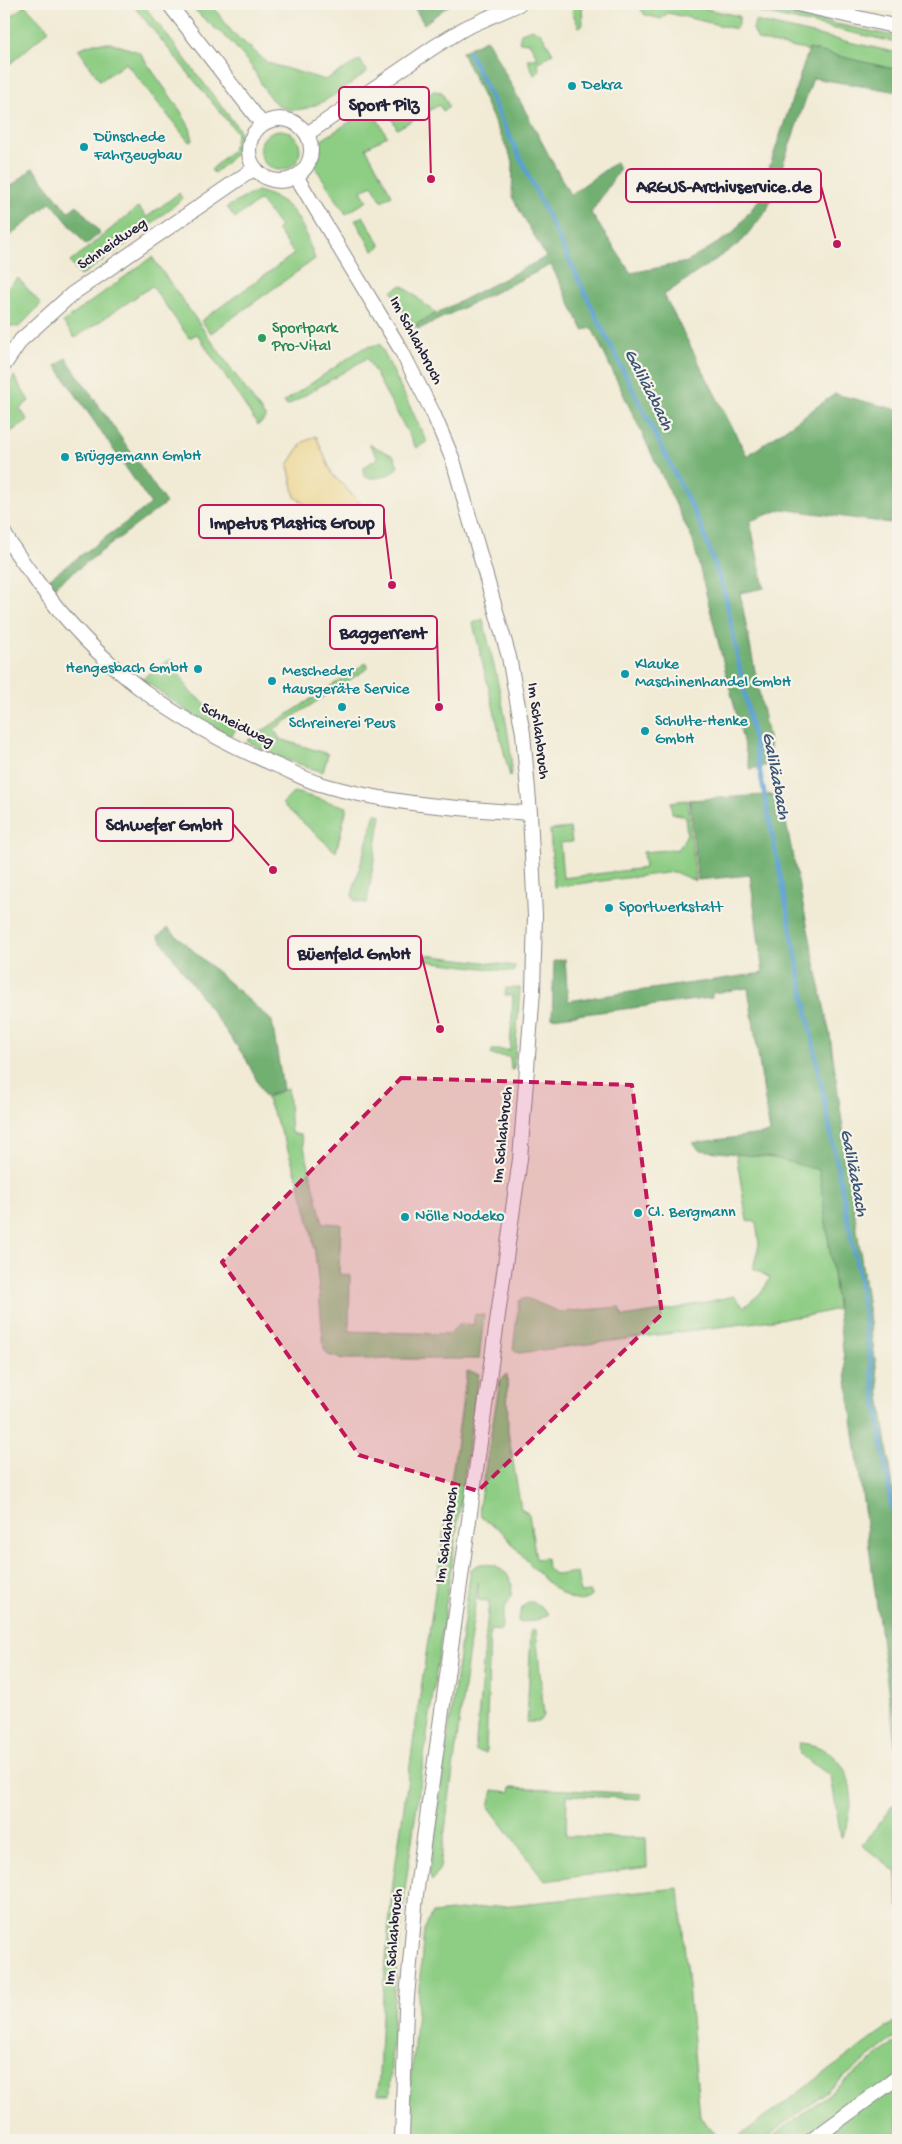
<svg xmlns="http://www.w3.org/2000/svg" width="902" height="2144" font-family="'Gochi Hand',sans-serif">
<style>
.green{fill:#8ecd84;stroke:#587860}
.forest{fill:#72b072;stroke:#4a6956}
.sand{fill:#eeda9e;stroke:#887e6c}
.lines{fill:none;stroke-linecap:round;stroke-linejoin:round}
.stream{stroke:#5ba1d1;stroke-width:4.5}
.minor-casing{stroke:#8a8688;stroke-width:16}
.minor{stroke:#fff;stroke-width:14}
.marked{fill:#c2185b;fill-opacity:0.2;stroke:#c2185b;stroke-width:4;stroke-dasharray:10 6;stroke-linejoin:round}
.culture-dot{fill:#0f9aa8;stroke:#f7f3e8;stroke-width:2}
.leisure-dot{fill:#2e9e5b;stroke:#f7f3e8;stroke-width:2}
.labels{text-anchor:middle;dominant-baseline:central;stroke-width:4.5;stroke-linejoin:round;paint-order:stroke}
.culture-label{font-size:16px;fill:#0d838f;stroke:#f7f3e8;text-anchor:start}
.street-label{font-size:16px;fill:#22223b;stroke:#f7f3e8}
.leisure-label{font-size:16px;fill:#27864d;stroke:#f7f3e8;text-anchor:start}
.water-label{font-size:18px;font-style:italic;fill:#395577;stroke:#f7f3e8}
.leader{fill:none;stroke:#c2185b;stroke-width:2}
.callout-dot{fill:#c2185b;stroke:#f7f3e8;stroke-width:2}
.callout{fill:#f7f3e8;stroke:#c2185b;stroke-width:2}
.callout-label{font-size:18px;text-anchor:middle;font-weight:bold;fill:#22223b}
</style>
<rect width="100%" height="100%" fill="#f7f3e8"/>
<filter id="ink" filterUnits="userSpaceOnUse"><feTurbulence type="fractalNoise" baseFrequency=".02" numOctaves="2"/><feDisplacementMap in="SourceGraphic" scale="10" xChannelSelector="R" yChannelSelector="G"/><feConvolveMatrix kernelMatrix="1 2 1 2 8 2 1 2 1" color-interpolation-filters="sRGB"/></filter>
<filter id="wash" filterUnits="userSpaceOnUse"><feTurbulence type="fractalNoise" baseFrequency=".0096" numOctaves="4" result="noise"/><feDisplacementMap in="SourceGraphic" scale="20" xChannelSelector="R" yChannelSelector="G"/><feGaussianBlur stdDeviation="1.12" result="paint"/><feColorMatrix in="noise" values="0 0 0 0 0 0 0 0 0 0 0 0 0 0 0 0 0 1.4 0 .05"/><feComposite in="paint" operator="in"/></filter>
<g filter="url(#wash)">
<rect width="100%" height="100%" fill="#f1ebd5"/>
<g class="green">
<path d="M 132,4 L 143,4 L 239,129 C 244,150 229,161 214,173 L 211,170 L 233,149 L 237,133 Z"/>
<path d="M 190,4 L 211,4 L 232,32 L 268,63 L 325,80 L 360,60 L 367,72 C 343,88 300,128 272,100 C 262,89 257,72 247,61 C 241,53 234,45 227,38 C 214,27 200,17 190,4 Z"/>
<polygon points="574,4 592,4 582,7 583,25 579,27 572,12"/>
<polygon points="637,4 683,4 739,16 739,22 736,29 668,13 661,19 645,15"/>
<polygon points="25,5 49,30 4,69 4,23"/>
<polygon points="765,9 898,37 898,43 759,12"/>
<polygon points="755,21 898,53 898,70 758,40 753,29"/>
<polygon points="532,29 541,33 553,53 537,63 540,71 534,75 527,59 538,59 530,43 519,42 521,33"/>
<polygon points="94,43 111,43 139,52 180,110 190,128 193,140 189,142 126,63 100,81 78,49"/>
<polygon points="434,91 442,92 449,107 443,111 439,105 397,129 391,116"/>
<polygon points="371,108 387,136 366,148 392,195 382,201 372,185 361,191 367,201 346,214 315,167 320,151 320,141"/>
<circle cx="280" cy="150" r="20"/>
<path d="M 257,191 C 297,201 302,224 315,259 L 211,333 L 201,321 L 294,254 L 277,229 L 280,227 L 260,200 L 235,218 L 227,207 Z"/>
<polygon points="179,193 182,199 129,242 80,276 70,262 138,207 147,217"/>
<polygon points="363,216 381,246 373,251 355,220"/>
<polygon points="152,257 266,418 258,425 197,334 189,338 152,286 75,338 63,322"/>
<polygon points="18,278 41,304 19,327 4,326 4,290"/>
<polygon points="402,285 437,314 417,324 419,329 411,325 392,291"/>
<polygon points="380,344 427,442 416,448 367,358 287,406 284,402 363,348"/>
<polygon points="14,376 29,401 20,409 28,420 9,433 4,431 4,396"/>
<path d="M 369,444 L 394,456 L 398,466 C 393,476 374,481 364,476 L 364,467 L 378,458 Z"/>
<path d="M 483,619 C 489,647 518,756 510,777 L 473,623 Z"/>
<polygon points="170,659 190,692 233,724 236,728 232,736 191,714 142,679"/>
<polygon points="366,663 368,668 274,729 280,739 328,754 323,772 278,757 247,741"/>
<polygon points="294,792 347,807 336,852 282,804"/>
<polygon points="687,800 696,881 674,872 554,887 550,830 570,828 572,842 560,843 563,878 645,868 643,852 679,849 687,834 685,816 672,813 671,802"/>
<polygon points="375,813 381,815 367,903 355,901 352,895"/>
<polygon points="387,950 515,966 514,972 386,956"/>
<polygon points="506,988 520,988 514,1069 511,1070 510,1057 491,1055 492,1050 510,1050 513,996 505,995"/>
<path d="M 288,1088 L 291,1133 L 301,1135 L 323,1223 L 341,1224 L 339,1274 L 350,1275 L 349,1331 L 449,1334 L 459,1324 L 473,1325 L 475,1314 L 484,1315 L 479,1359 L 342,1359 L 328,1355 L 324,1349 C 320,1312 319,1272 312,1235 C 302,1187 287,1142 266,1098 Z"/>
<polygon points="736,1153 774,1158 819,1169 838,1309 811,1315 519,1353 513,1350 519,1301 526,1298 560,1312 620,1307 623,1317 669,1310 734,1296 744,1307 762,1292 770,1278 753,1268 759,1245 756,1222 747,1221"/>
<polygon points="467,1371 479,1374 406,1882 394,1993 390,2094 378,2094 383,1993 393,1882"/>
<path d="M 507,1374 L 508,1432 L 521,1509 L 529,1514 L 536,1559 L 546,1558 L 547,1567 L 556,1575 L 577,1572 L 580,1593 L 590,1592 L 591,1596 C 568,1620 515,1544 500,1530 C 494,1524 486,1523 481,1516 L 479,1506 L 500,1380 Z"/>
<polygon points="480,1564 495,1565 508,1575 512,1584 511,1596 504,1610 501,1631 490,1630 486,1753 475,1751 489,1601 478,1600 478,1582 440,1868 432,1881 429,1874 471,1569"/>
<polygon points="527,1602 533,1602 549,1614 535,1621 518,1622 521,1610"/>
<polygon points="531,1630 536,1630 544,1716 538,1722 527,1722"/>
<path d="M 799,1743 C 850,1746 863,1797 841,1838 L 831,1776 L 800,1755 Z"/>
<polygon points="511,1787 641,1794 641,1799 567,1795 566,1836 646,1838 647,1867 545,1881 489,1807 493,1790 510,1792"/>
<polygon points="898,1803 898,1907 897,1873 862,1845 893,1805"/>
<polygon points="679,1888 700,2117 721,2140 410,2140 407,2126 424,1930 432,1913"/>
<polygon points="898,2019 898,2035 764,2140 734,2140"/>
<polygon points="898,2040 898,2140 769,2140"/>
</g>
<g class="forest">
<polygon points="412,4 451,4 424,24"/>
<polygon points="487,39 570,195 616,162 619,170 591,213 631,273 687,262 732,234 758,201 809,49 898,70 898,92 813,78 767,210 741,242 664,295 747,456 835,394 898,410 898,524 782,509 750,521 764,588 740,593 773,764 750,769 693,541 592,328 583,330 551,265 419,329 416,324 546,257 512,197 513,162 462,52"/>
<polygon points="33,168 68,212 77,205 100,233 86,245 51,202 9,237 4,230 4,192"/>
<polygon points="66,358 166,503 51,589 46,581 151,504 56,366"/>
<polygon points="780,794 830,1035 898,1524 898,1765 819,1170 774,1158 699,1150 692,1143 770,1133 748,988 712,993 712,998 552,1018 554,961 565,959 568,1001 763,973 750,875 698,880 689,800"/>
<polygon points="168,928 272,1021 283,1089 265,1097 246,1059 158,936"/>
</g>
<polygon class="sand" points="316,436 332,474 360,503 349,512 323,516 295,497 288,465 302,443"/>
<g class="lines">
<polyline class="stream" points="469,52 599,322 701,526 725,593 858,1272 898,1554"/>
</g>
</g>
<g filter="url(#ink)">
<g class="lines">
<g class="minor-casing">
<g id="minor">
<polyline points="169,4 262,124"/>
<polyline points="797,4 898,27"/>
<circle cx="280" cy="150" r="31"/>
<polyline points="307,134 434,47 465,28 519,4"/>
<polyline points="296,176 401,350 433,413 453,460 509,657 523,733 530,813 535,916 533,991 520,1159 416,1895 406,2009 402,2140"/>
<polyline points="4,365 21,340 72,294 255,168"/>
<path d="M 4,533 C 12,548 23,562 33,576 C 98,668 176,723 278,766 C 292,772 306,780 320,784 C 387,804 461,809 530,813"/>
<polyline points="812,2140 898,2077"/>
</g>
</g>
<use href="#minor" class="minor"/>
</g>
</g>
<path class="marked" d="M 401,1078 L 632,1085 L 662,1314 L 478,1491 L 359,1455 L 222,1262 Z"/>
<g class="culture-dot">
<circle cx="572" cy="86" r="5"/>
<circle cx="84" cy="147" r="5"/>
<circle cx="65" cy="457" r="5"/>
<circle cx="198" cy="669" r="5"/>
<circle cx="625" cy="674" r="5"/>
<circle cx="272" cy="681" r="5"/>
<circle cx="342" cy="707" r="5"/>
<circle cx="645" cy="731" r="5"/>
<circle cx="609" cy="908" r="5"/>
<circle cx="638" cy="1213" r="5"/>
<circle cx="405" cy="1217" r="5"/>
</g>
<circle class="leisure-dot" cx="262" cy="338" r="5"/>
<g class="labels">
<g class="culture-label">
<text x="582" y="86">Dekra</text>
<text x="94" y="138">Dünschede<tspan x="94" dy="18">Fahrzeugbau</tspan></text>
<text x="75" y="457">Brüggemann GmbH</text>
<text x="635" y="665">Klauke<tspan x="635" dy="18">Maschinenhandel GmbH</tspan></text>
<text x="188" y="669" text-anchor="end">Hengesbach GmbH</text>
<text x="282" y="672">Mescheder<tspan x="282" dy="18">Hausgeräte Service</tspan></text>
<text x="655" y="722">Schulte-Henke<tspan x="655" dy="18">GmbH</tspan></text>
<text x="342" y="724" text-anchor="middle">Schreinerei Peus</text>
<text x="619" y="908">Sportwerkstatt</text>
<text x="648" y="1213">Cl. Bergmann</text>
<text x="415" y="1217">Nölle Nodeko</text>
</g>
<g class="street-label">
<text transform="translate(113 245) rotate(-34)">Schneidweg</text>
<text transform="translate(415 341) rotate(62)">Im Schlahbruch</text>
<text transform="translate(237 726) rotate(27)">Schneidweg</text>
<text transform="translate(537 731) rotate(83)">Im Schlahbruch</text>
<text transform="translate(504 1135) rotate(-84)">Im Schlahbruch</text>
<text transform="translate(448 1535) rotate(-82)">Im Schlahbruch</text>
<text transform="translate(395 1937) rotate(-85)">Im Schlahbruch</text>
</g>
<g class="leisure-label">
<text x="272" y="329">Sportpark<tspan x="272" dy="18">Pro-Vital</tspan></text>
</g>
<g class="water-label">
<text transform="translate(648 390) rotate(63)">Galiläabach</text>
<text transform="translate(775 776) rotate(79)">Galiläabach</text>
<text transform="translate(853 1173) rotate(79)">Galiläabach</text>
</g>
</g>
<path class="leader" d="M431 179L429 104M837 244L821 186M392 585L384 521M439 707L437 632M273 870L233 824M440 1029L421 953"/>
<g class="callout-dot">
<circle cx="431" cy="179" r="5"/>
<circle cx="837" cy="244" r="5"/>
<circle cx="392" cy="585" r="5"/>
<circle cx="439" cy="707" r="5"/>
<circle cx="273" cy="870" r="5"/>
<circle cx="440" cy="1029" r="5"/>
</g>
<g class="callout">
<rect x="339" y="87" width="90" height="33" rx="5"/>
<rect x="626" y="169" width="195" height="33" rx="5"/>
<rect x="199" y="505" width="185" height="33" rx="5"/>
<rect x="330" y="616" width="107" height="33" rx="5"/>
<rect x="96" y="808" width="137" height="33" rx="5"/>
<rect x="288" y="936" width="133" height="33" rx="5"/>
</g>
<g class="callout-label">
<text x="384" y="110">Sport Pilz</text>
<text x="724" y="192">ARGUS-Archivservice.de</text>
<text x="292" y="528">Impetus Plastics Group</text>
<text x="383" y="638">Baggerrent</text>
<text x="164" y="830">Schwefer GmbH</text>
<text x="354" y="959">Büenfeld GmbH</text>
</g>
<rect width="902" height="2144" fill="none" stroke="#f7f3e8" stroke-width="20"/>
</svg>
